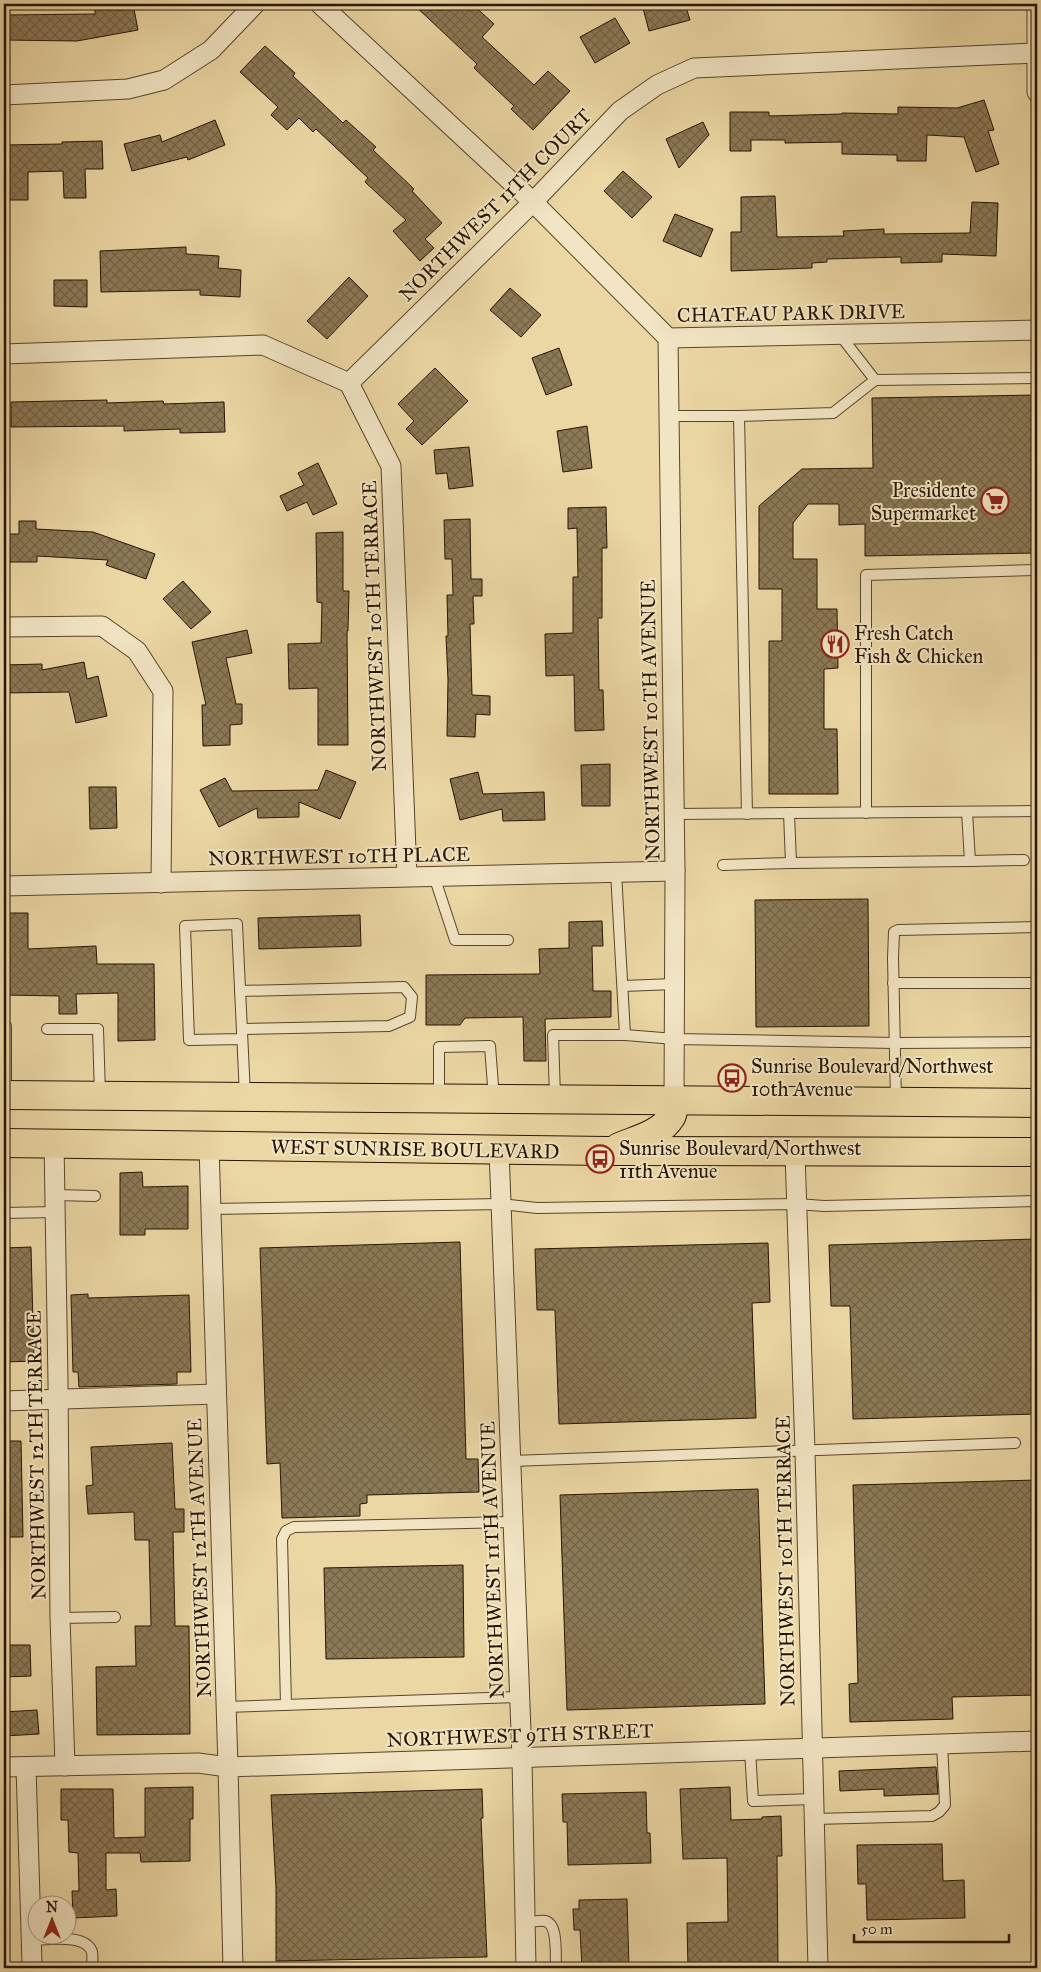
<svg xmlns="http://www.w3.org/2000/svg" width="1041" height="1972" font-family="'IM FELL Great Primer',serif">
<style>
.building{fill:url(#building-cross-hatch);stroke:#251402}
.lines{fill:none;stroke-linecap:round;stroke-linejoin:round}
.lane-casing{stroke:#56452a;stroke-width:12}
.street-casing{stroke:#56452a;stroke-width:21}
.primary-casing{stroke:#251402;stroke-width:30}
.lane{stroke:#f2e5c4;stroke-width:10}
.street{stroke:#f2e5c4;stroke-width:19}
.primary{stroke:#ebd7a4;stroke-width:28}
.labels{text-anchor:middle;dominant-baseline:central;stroke-width:4;stroke-linejoin:round;paint-order:stroke}
.street-label{font-size:20px;fill:#251402;stroke:#f2e5c4}
.poi-label{font-size:20px;fill:#251402;stroke:#f2e5c4;text-anchor:start}
</style>
<defs>
<pattern id="building-cross-hatch" width="8" height="8" patternUnits="userSpaceOnUse" patternTransform="scale(1.25)"><rect width="8" height="8" fill="#8c7956"/><path d="M0 0l8 8M0 8l8-8" fill="none" stroke="#726245"/></pattern>
</defs>
<rect width="100%" height="100%" fill="#ebd7a4"/>
<filter id="stains"><feTurbulence type="fractalNoise" baseFrequency=".004" numOctaves="4"/><feColorMatrix values="0 0 0 0 .2 0 0 0 0 .09 0 0 0 0 .02 0 0 0 .5 -.17"/></filter>
<radialGradient id="worn" r=".72"><stop offset=".6" stop-color="#630" stop-opacity="0"/><stop offset="1" stop-color="#630" stop-opacity=".3"/></radialGradient>
<g class="building">
<polygon points="133,4 138,30 77,41 4,40 4,15 95,14 95,10"/>
<polygon points="413,4 472,4 494,24 482,37 534,85 548,71 570,91 533,130 511,109 514,106 474,68 477,64"/>
<polygon points="642,4 685,4 690,20 649,31"/>
<polygon points="615,18 630,43 595,63 580,37"/>
<polygon points="265,46 295,73 293,76 343,123 346,120 376,147 373,150 414,189 412,191 442,223 425,239 434,248 420,261 393,231 406,220 365,182 368,178 316,129 313,132 299,118 287,130 271,115 278,107 240,72"/>
<polygon points="984,100 994,130 988,131 999,164 976,172 964,137 927,135 926,161 897,161 897,155 842,154 842,142 785,143 785,140 751,140 751,151 730,151 730,112 769,112 769,116 842,114 842,113 898,114 898,107 957,108"/>
<polygon points="215,120 225,145 188,160 187,157 132,171 124,144 160,135 162,142"/>
<polygon points="703,122 709,135 679,168 666,139"/>
<polygon points="102,141 103,169 85,169 86,198 64,198 63,171 28,172 28,200 6,200 5,145 62,144 62,142"/>
<polygon points="623,171 652,197 632,218 604,191"/>
<polygon points="775,196 777,237 844,236 843,231 884,229 884,234 970,233 972,202 998,203 996,256 942,254 942,262 901,263 901,257 827,259 827,262 812,263 812,268 731,271 731,232 741,232 741,197"/>
<polygon points="675,214 713,229 701,257 663,241"/>
<polygon points="186,247 186,254 219,256 218,268 241,270 240,297 200,295 200,290 101,292 100,251"/>
<polygon points="349,277 368,296 327,339 307,321"/>
<polygon points="54,280 87,280 87,307 54,306"/>
<polygon points="510,288 541,315 521,337 490,310"/>
<polygon points="559,348 572,385 546,395 532,358"/>
<polygon points="435,368 468,401 422,445 406,429 414,421 398,404"/>
<polygon points="1037,395 1037,553 865,556 865,524 839,525 839,504 808,504 793,523 793,559 817,559 817,609 837,609 838,668 824,669 824,729 837,729 838,794 769,794 769,641 782,641 782,589 759,589 759,506 802,469 873,468 872,398"/>
<polygon points="107,400 107,403 163,401 164,404 224,402 225,432 180,433 180,429 124,431 124,426 11,427 11,402"/>
<polygon points="587,426 592,468 563,472 557,431"/>
<polygon points="469,447 473,486 449,489 447,473 436,474 434,450"/>
<polygon points="318,463 337,504 313,515 307,502 287,511 280,496 304,485 298,473"/>
<polygon points="606,507 607,548 602,548 602,618 598,618 599,690 603,690 604,730 575,731 574,675 546,676 545,634 573,633 573,577 578,577 577,528 568,529 568,508"/>
<polygon points="470,519 471,579 482,579 482,596 473,596 474,624 470,624 472,695 490,696 490,715 476,714 475,737 447,736 448,680 446,636 448,636 447,595 453,595 452,559 445,559 444,520"/>
<polygon points="19,521 36,521 36,529 93,532 155,554 146,579 106,565 108,560 37,556 37,562 4,562 4,534 19,534"/>
<polygon points="343,532 343,591 349,591 348,631 347,631 348,745 318,745 318,688 289,689 288,644 321,643 322,603 317,602 316,533"/>
<polygon points="183,581 211,612 191,629 163,599"/>
<polygon points="247,630 252,653 226,658 236,704 242,704 242,724 230,725 230,745 203,746 202,705 206,705 192,642"/>
<polygon points="84,662 87,679 98,676 107,716 76,723 69,692 4,693 4,665 42,664 42,670"/>
<polygon points="610,764 610,806 582,806 581,765"/>
<polygon points="326,770 356,782 340,819 299,802 299,817 258,818 257,808 219,827 200,790 225,778 232,791 318,790"/>
<polygon points="478,772 483,794 544,792 545,820 503,821 502,809 460,820 450,779"/>
<polygon points="89,787 116,787 117,828 90,829"/>
<polygon points="868,899 869,1026 756,1027 755,900"/>
<polygon points="4,913 28,913 28,949 96,946 97,964 154,964 155,1040 118,1041 118,993 76,994 77,1014 59,1014 59,996 4,995"/>
<polygon points="360,915 361,946 259,949 258,918"/>
<polygon points="602,921 603,946 592,946 593,991 611,991 611,1017 545,1019 546,1061 524,1061 523,1017 465,1018 460,1025 426,1025 426,975 540,974 539,949 569,948 569,922"/>
<polygon points="142,1172 143,1187 188,1186 188,1229 145,1229 145,1235 120,1235 120,1173"/>
<polygon points="1037,1239 1037,1414 853,1419 850,1306 831,1306 829,1245"/>
<polygon points="460,1242 466,1459 478,1459 479,1492 367,1495 367,1503 360,1504 360,1516 282,1518 280,1463 267,1464 260,1248"/>
<polygon points="768,1243 770,1302 752,1303 756,1418 559,1424 555,1310 537,1310 535,1249"/>
<polygon points="31,1247 34,1361 4,1362 4,1248"/>
<polygon points="88,1294 88,1298 189,1295 191,1372 177,1372 177,1384 79,1387 78,1372 73,1372 71,1295"/>
<polygon points="4,1441 21,1441 23,1537 4,1537"/>
<polygon points="172,1443 175,1509 184,1509 184,1532 173,1532 175,1626 189,1626 190,1734 97,1735 96,1667 136,1666 135,1626 151,1626 149,1540 135,1540 134,1512 88,1514 86,1486 93,1485 91,1447"/>
<polygon points="1037,1480 1037,1695 952,1697 953,1719 850,1722 849,1684 858,1683 853,1485"/>
<polygon points="758,1489 765,1704 567,1710 560,1495"/>
<polygon points="463,1565 464,1657 326,1659 324,1568"/>
<polygon points="4,1645 30,1645 31,1676 4,1677"/>
<polygon points="37,1710 39,1734 4,1736 4,1712"/>
<polygon points="936,1767 938,1794 884,1796 884,1789 840,1791 839,1771"/>
<polygon points="193,1787 193,1819 190,1819 190,1861 141,1862 140,1853 106,1853 106,1890 116,1889 117,1916 73,1918 72,1891 79,1891 78,1853 69,1852 68,1820 61,1820 61,1789 113,1789 114,1838 145,1837 145,1788"/>
<polygon points="730,1787 731,1820 762,1819 762,1817 781,1816 782,1856 777,1856 778,1968 688,1968 687,1923 728,1922 727,1858 683,1859 680,1789"/>
<polygon points="482,1789 483,1818 481,1818 487,1957 276,1961 276,1888 271,1795"/>
<polygon points="646,1792 647,1833 650,1833 651,1863 568,1865 567,1822 563,1822 562,1794"/>
<polygon points="942,1844 943,1881 964,1880 965,1918 867,1920 866,1884 858,1884 857,1845"/>
<polygon points="627,1899 629,1968 582,1968 580,1930 574,1930 573,1909 579,1909 579,1900"/>
</g>
<g class="lines">
<g class="lane-casing">
<g id="lane">
<polyline points="840,335 875,380 1037,378"/>
<polyline points="669,416 739,416 747,814"/>
<polyline points="739,416 833,413 875,380"/>
<polyline points="789,813 791,863 970,861 967,812"/>
<polyline points="866,813 866,575 1037,570"/>
<polyline points="674,814 1037,811"/>
<polyline points="970,861 1024,860"/>
<polyline points="723,865 791,863"/>
<polyline points="616,872 625,1035"/>
<polyline points="434,876 455,940 508,940"/>
<polyline points="893,983 1037,983"/>
<polyline points="623,986 674,984"/>
<polyline points="240,991 404,987 412,997 410,1017 389,1026 242,1029"/>
<polyline points="4,1026 6,1026 6,1094"/>
<polyline points="47,1029 98,1029 100,1095"/>
<polyline points="242,1039 189,1040 185,926 237,924 245,1096"/>
<polyline points="439,1097 439,1047 490,1046 494,1099"/>
<polyline points="555,1097 553,1035 625,1035 675,1039 895,1043 1037,1042"/>
<polyline points="896,1102 893,958 894,932 898,930 1037,927"/>
<polyline points="55,1195 95,1196"/>
<polyline points="211,1209 501,1204 537,1208 797,1204 824,1206 1037,1201"/>
<polyline points="4,1213 55,1212"/>
<polyline points="511,1461 1015,1443"/>
<polyline points="60,1618 115,1617"/>
<polyline points="286,1705 282,1539 286,1531 294,1527 514,1522"/>
<polyline points="226,1707 520,1697"/>
<polyline points="750,1749 753,1801 813,1799"/>
<polyline points="814,1819 932,1816 939,1812 945,1805 942,1743"/>
<path d="M 525,1922 C 531,1922 540,1920 545,1921 C 559,1924 555,1957 556,1968"/>
<path d="M 30,1940 C 47,1940 86,1933 92,1952 C 93,1957 92,1964 92,1968"/>
</g>
</g>
<g class="street-casing">
<g id="street">
<polyline points="320,4 533,202 668,338 1037,330"/>
<polyline points="1037,4 1037,92"/>
<polyline points="4,95 128,89 164,80 211,50 255,4"/>
<polyline points="668,338 675,871 674,1101"/>
<polyline points="4,354 263,345 349,383 533,202 620,111 657,85 694,68 1036,53"/>
<polyline points="349,383 391,466 407,876"/>
<polyline points="4,627 102,626 137,651 163,691 161,883"/>
<polyline points="4,886 675,871"/>
<polyline points="54,1143 58,1382 60,1618 65,1766"/>
<polyline points="209,1146 228,1767 233,1968"/>
<polyline points="499,1150 522,1758 526,1968"/>
<polyline points="795,1153 805,1451 818,1968"/>
<polyline points="4,1401 216,1394"/>
<polyline points="4,1767 198,1763 228,1767 1037,1741"/>
<polyline points="26,1767 32,1964 30,1968"/>
</g>
</g>
<g class="primary-casing">
<g id="primary">
<polyline points="4,1095 1037,1103"/>
<polyline points="4,1143 608,1151 1037,1152"/>
<path d="M 619,1147 C 636,1140 661,1134 671,1117 C 674,1113 673,1106 674,1101"/>
</g>
</g>
<use href="#lane" class="lane"/>
<use href="#street" class="street"/>
<use href="#primary" class="primary"/>
</g>
<defs>
<g id="supermarket-ring" transform="scale(1.4375)"><circle r="9.5" fill="#f2e5c4" stroke="#8f2418" stroke-width="1.5"/><path d="M-6-5.5h2.5l.6 2H6L4.5 2H-2.5L-4.4-4H-6ZM-1.5 3.2a1.3 1.3 0 1 0 .1 0ZM3 3.2a1.3 1.3 0 1 0 .1 0Z" fill="#8f2418"/></g>
<g id="restaurant-ring" transform="scale(1.4375)"><circle r="9.5" fill="#f2e5c4" stroke="#8f2418" stroke-width="1.5"/><path d="M-5-6h1v4h1v-4h1v4h1v-4h1v5L-1.5 .5V6h-2V.5L-5-1ZM5-6V6H3V1.5H1.5Q1.5-4 5-6Z" fill="#8f2418"/></g>
<g id="bus-ring" transform="scale(1.4375)"><circle r="9.5" fill="#f2e5c4" stroke="#8f2418" stroke-width="1.5"/><path d="M-5-6H5V4H4V6H2V4H-2V6H-4V4H-5ZM-3.5-4V0h7V-4ZM-3.5 1.2v1.5H-2V1.2ZM2 1.2v1.5H3.5V1.2Z" fill="#8f2418"/></g>
</defs>
<g fill-rule="evenodd">
<use href="#supermarket-ring" x="995" y="501"/>
<use href="#restaurant-ring" x="835" y="644"/>
<use href="#bus-ring" x="732" y="1078"/>
<use href="#bus-ring" x="600" y="1159"/>
</g>
<g class="labels">
<g class="street-label">
<text transform="translate(495 205) rotate(-45)">NORTHWEST 11TH COURT</text>
<text transform="translate(791 313) rotate(-1)">CHATEAU PARK DRIVE</text>
<text transform="translate(374 626) rotate(-92)">NORTHWEST 10TH TERRACE</text>
<text transform="translate(650 720) rotate(-91)">NORTHWEST 10TH AVENUE</text>
<text transform="translate(339 856) rotate(-1)">NORTHWEST 10TH PLACE</text>
<text transform="translate(415 1149) rotate(1)">WEST SUNRISE BOULEVARD</text>
<text transform="translate(36 1455) rotate(-91)">NORTHWEST 12TH TERRACE</text>
<text transform="translate(199 1558) rotate(-92)">NORTHWEST 12TH AVENUE</text>
<text transform="translate(492 1560) rotate(-92)">NORTHWEST 11TH AVENUE</text>
<text transform="translate(785 1561) rotate(-91)">NORTHWEST 10TH TERRACE</text>
<text transform="translate(520 1735) rotate(-2)">NORTHWEST 9TH STREET</text>
</g>
<g class="poi-label">
<text x="976" y="490" text-anchor="end">Presidente<tspan x="976" dy="23">Supermarket</tspan></text>
<text x="854" y="633">Fresh Catch<tspan x="854" dy="23">Fish &amp; Chicken</tspan></text>
<text x="751" y="1066">Sunrise Boulevard/Northwest<tspan x="751" dy="23">10th Avenue</tspan></text>
<text x="619" y="1148">Sunrise Boulevard/Northwest<tspan x="619" dy="23">11th Avenue</tspan></text>
</g>
</g>
<rect width="1041" height="1972" fill="none" stroke="#ebd7a4" stroke-width="20"/>
<rect x="5" y="5" width="1031" height="1962" fill="none" stroke="#251402" stroke-width="2.5"/>
<rect x="10" y="10" width="1021" height="1952" fill="none" stroke="#251402"/>
<g transform="translate(52 1920)"><circle r="24" fill="#f2e5c4" stroke="#a09176"/>
<path d="M0-4L9 19L0 12L-9 19Z" fill="#8f2418"/>
<text y="-8" font-size="14" font-weight="bold" text-anchor="middle" fill="#251402">N</text>
</g>
<path d="M854 1934v8h155v-8" fill="none" stroke="#251402" stroke-width="2.5"/>
<text x="861" y="1934" font-size="15" fill="#251402" stroke="#f2e5c4" stroke-width="4" paint-order="stroke">50 m</text>
<rect width="100%" height="100%" filter="url(#stains)"/>
<rect width="100%" height="100%" fill="url(#worn)"/>
</svg>
